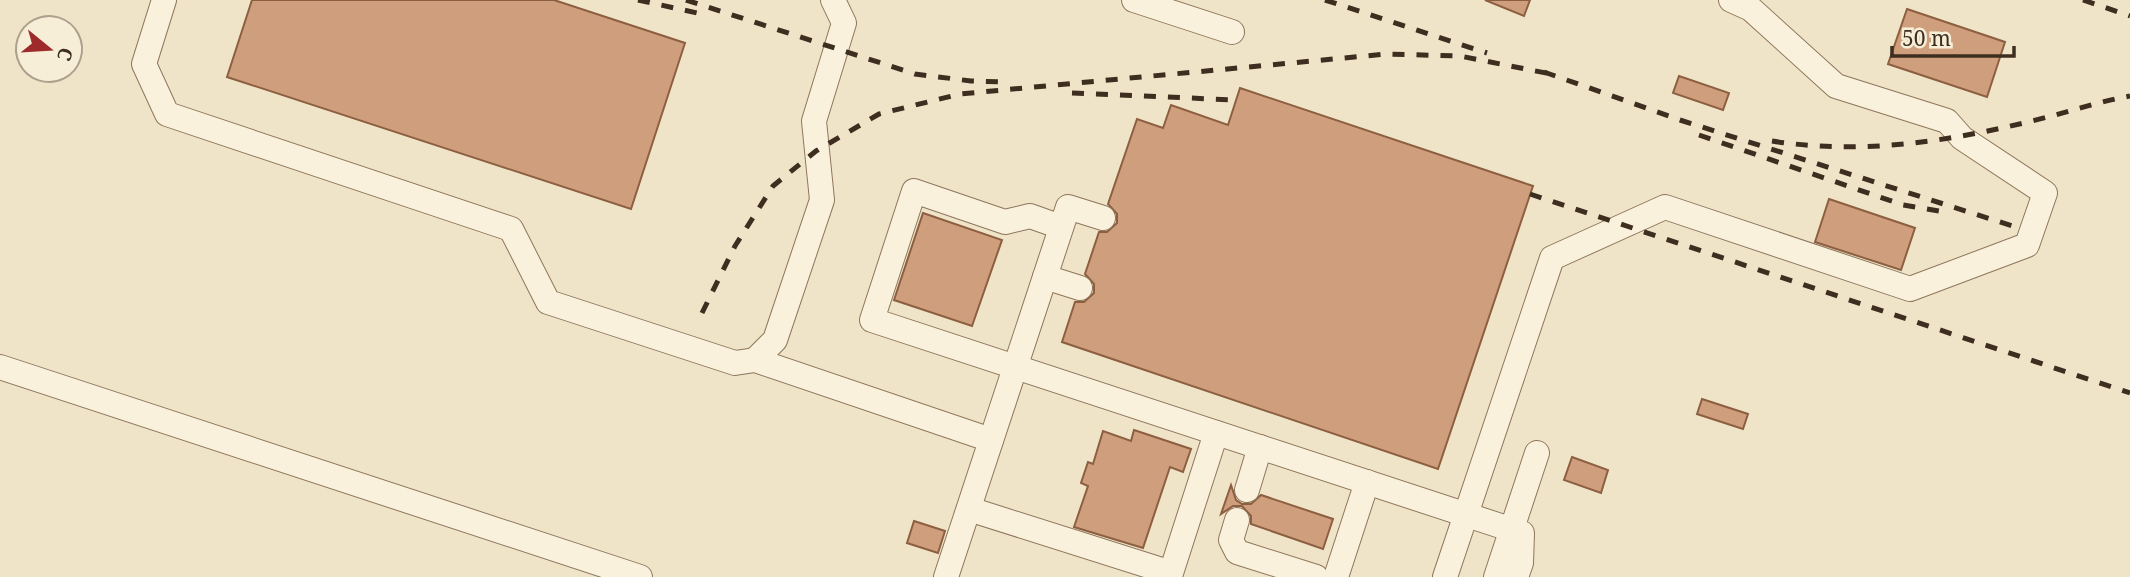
<svg xmlns="http://www.w3.org/2000/svg" width="2130" height="577" font-family="'Noto Serif',serif">
<style>
.building{fill:#cf9f7d;stroke:#8d5f41;stroke-width:2}
.lines{fill:none;stroke-linecap:round;stroke-linejoin:round}
.minor-casing{stroke:#8d765c;stroke-width:26}
.minor{stroke:#faf1dc;stroke-width:24}
.rail{stroke:#3d2e20;stroke-width:5;stroke-dasharray:12 12;stroke-linecap:butt}
</style>
<rect width="100%" height="100%" fill="#f0e4c8"/>
<g class="building">
<polygon points="252,0 554,0 685,43 631,209 227,77"/>
<polygon points="1485,0 1530,0 1524,16"/>
<polygon points="1907,9 2005,42 1987,97 1888,64"/>
<polygon points="1679,76 1729,93 1723,110 1673,93"/>
<polygon points="1240,88 1533,186 1438,469 1062,342 1075,302 1084,302 1094,293 1094,284 1085,274 1099,232 1107,232 1117,223 1117,214 1108,204 1137,119 1163,128 1171,105 1228,125"/>
<polygon points="1829,199 1915,228 1901,270 1815,242"/>
<polygon points="923,213 1002,240 972,326 894,300"/>
<polygon points="1702,399 1748,414 1743,429 1697,414"/>
<polygon points="1134,430 1191,449 1183,472 1170,467 1143,548 1074,527 1088,486 1081,483 1088,462 1093,464 1103,431 1131,441"/>
<polygon points="1572,457 1608,470 1601,493 1564,480"/>
<polygon points="1231,485 1236,500 1242,504 1251,504 1261,495 1333,519 1323,549 1251,524 1251,516 1242,506 1233,506 1221,514"/>
<polygon points="914,521 945,531 938,553 907,543"/>
</g>
<g class="lines">
<g class="minor-casing">
<g id="minor">
<polyline points="164,0 144,64 167,114 511,229 548,302 735,363 755,360 991,440"/>
<polyline points="1134,0 1232,32"/>
<polyline points="1061,227 1030,216 1005,222 914,191 872,320 1522,533 1521,563 1516,577"/>
<polyline points="1045,277 1080,288"/>
<polyline points="755,360 775,340 822,200 814,121 844,23 833,0"/>
<polyline points="0,367 640,577"/>
<polyline points="1247,490 1260,447"/>
<polyline points="969,509 1171,573 1216,433"/>
<polyline points="1237,520 1231,540 1237,552 1316,577"/>
<polyline points="946,577 1068,207 1103,218"/>
<polyline points="1336,577 1367,482"/>
<polyline points="1445,577 1552,258 1665,207 1910,289 2027,245 2045,193 1962,138 1947,121 1836,86 1751,9 1731,0"/>
<polyline points="1496,577 1537,453"/>
</g>
</g>
<use href="#minor" class="minor"/>
<g class="rail">
<polyline points="638,0 702,14"/>
<polyline points="686,0 915,74 971,81 1007,82"/>
<polyline points="1325,0 1487,53"/>
<polyline points="2083,0 2130,16"/>
<polyline points="1544,72 1680,120 2022,229"/>
<polyline points="1072,93 1236,100"/>
<polyline points="1699,135 1903,205 1945,212"/>
<path d="M 1772,141 C 1861,155 1945,142 2032,121 C 2065,113 2097,102 2130,96"/>
<polyline points="1530,194 2130,393"/>
<polyline points="702,313 735,246 773,186 816,151 879,114 960,94 1387,54 1460,56 1551,74"/>
</g>
</g>
<g transform="translate(49 49) rotate(108)"><circle r="33" fill="#f7eed8" stroke="#ada18e" stroke-width="2"/>
<path d="M0-5L12 26L0 18L-12 26Z" fill="#9e2a2b"/>
<text y="-10" font-size="19" font-weight="bold" text-anchor="middle" fill="#3d2e20">С</text>
</g>
<path d="M1892 46v10h122v-10" fill="none" stroke="#3d2e20" stroke-width="3.5"/>
<text x="1902" y="46" font-size="21" fill="#3d2e20" stroke="#f7eed8" stroke-width="5" paint-order="stroke">50 m</text>
</svg>
